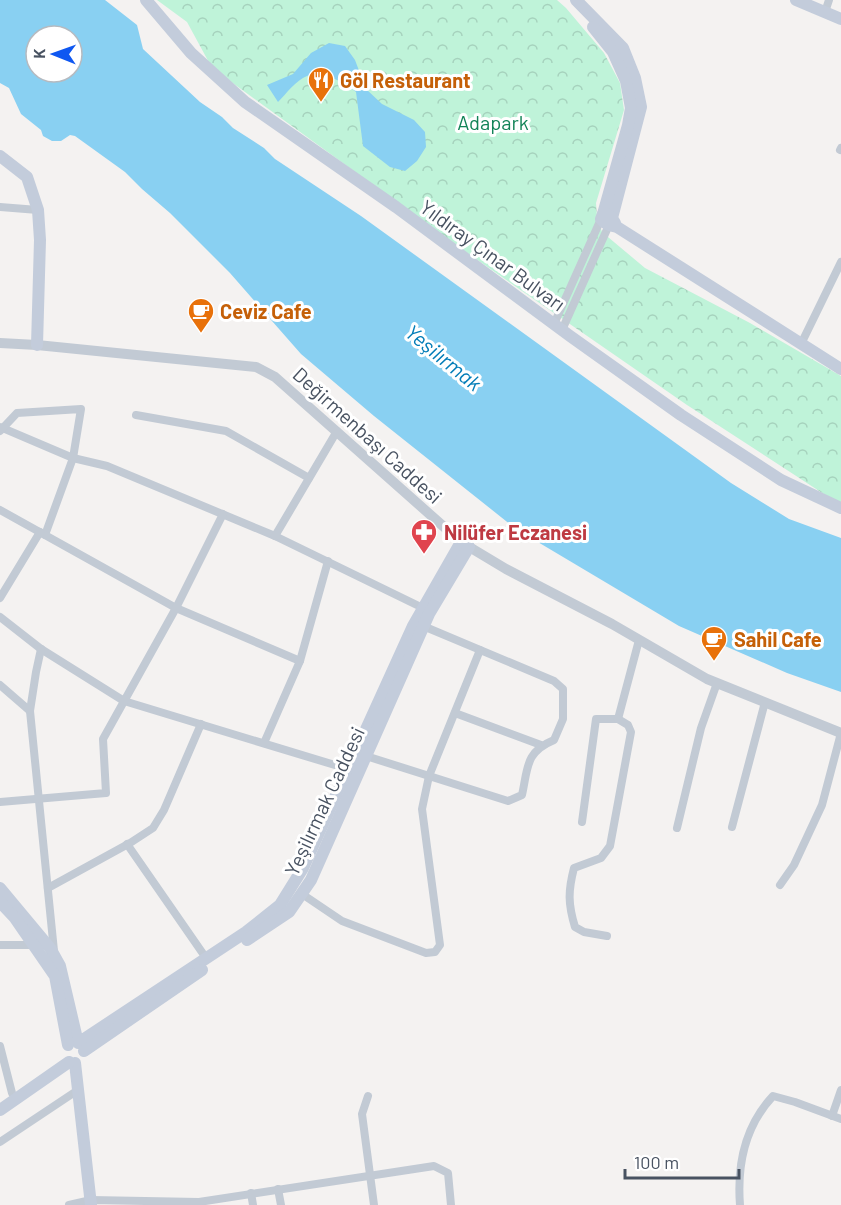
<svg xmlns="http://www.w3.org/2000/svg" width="841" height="1205" font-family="Barlow,sans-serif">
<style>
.forest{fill:url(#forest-crowns)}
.water{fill:#89d0f2;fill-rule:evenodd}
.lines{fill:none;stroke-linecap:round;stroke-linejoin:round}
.minor{stroke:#c2cad4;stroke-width:8}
.tertiary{stroke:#c2cad4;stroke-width:10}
.secondary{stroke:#c3ccdb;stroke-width:12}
.labels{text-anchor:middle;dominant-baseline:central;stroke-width:6;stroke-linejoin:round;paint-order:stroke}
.food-label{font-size:20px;font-weight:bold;fill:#c56008;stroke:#fff;text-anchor:start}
.park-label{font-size:20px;fill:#128357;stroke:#fff}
.street-label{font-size:20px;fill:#485261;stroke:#fff}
.health-label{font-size:20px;font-weight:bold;fill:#be3a42;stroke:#fff;text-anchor:start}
.water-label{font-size:21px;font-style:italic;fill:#037db8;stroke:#fff}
</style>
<defs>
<pattern id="forest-crowns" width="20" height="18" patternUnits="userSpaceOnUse" patternTransform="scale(1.5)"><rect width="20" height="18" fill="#bff3d9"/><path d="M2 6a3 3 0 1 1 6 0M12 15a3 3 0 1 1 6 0" fill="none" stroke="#a6d2bd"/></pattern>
</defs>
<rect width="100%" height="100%" fill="#f4f2f1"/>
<polygon class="forest" points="157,0 557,0 566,8 604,53 620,83 624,110 596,203 597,217 602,232 645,268 750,323 841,376 841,502 833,500 687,405 460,248 212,68 187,22"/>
<g class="water">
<path d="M 0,0 L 105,0 L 137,25 L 143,49 L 200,102 L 222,117 L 233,128 L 264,148 L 275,159 L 361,216 L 731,483 L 789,519 L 841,538 L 841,692 L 787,673 L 679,626 L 516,529 L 374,416 L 301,354 L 230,273 L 170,213 L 142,189 L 125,172 L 75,136 L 70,135 L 61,141 L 52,141 L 43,136 L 41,130 L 21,114 L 9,88 L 0,83 ZM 36,36 L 72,36 L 72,72 L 36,72 Z"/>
<path d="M 329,43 L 345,46 L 355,60 L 366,89 L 382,104 L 414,120 L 425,132 L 426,147 L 417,161 L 405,171 L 390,167 L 363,146 L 356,92 C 346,83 322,70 307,76 C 296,80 286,94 278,102 L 267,85 L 293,74 L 311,53 Z"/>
</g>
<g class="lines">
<g class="minor">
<polyline points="825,12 829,0"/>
<polyline points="840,150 841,148"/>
<polyline points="0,207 38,210"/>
<polyline points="554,324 601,219"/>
<polyline points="562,330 609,225"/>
<polyline points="802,342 841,262"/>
<polyline points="136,415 226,431 309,478"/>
<polyline points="0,427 73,458 107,466 275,536 423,608"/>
<polyline points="0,431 17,413 81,409 73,458 45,535"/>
<polyline points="0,510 176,608 300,661"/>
<polyline points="275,536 337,431"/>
<polyline points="0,598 40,532"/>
<polyline points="0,617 41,649 124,701 348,769"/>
<polyline points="0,685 30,711 54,951"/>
<polyline points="30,711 36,672 41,649"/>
<polyline points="455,713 541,745"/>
<polyline points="264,743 300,661 328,561"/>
<path d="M 366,756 L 508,801 L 522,795 C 528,768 525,752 554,740 L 563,719 L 563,689 L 554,681 L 423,626"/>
<polyline points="0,802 106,793 103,739 176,608 223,514"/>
<polyline points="582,822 596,719 618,719 639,640"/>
<polyline points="732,827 765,702"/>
<polyline points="677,828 701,728 717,683"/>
<polyline points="127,844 206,958"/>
<polyline points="780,885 794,865 822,805 841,733"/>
<polyline points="48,888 130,843 153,828 164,810 201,724"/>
<polyline points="302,894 342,921 426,953 435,952 440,945 422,809 429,776 480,650"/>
<path d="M 607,936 L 584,932 L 575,927 C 568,904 568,891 574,868 L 601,858 L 610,846 L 631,732 L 628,725 L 618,719"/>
<polyline points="0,945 34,945"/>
<polyline points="0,1046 12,1093"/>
<polyline points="368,1096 362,1114 374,1205"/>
<polyline points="832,1116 841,1090"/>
<polyline points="0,1142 78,1090"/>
<polyline points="278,1189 281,1205"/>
<polyline points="251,1193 253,1205"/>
<polyline points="69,1205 91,1200 199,1202 434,1166 448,1173 451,1205"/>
<path d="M 740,1205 C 737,1166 745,1126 773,1096 L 795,1102 L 841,1119"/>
</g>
<polyline class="tertiary" points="0,343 37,345 256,367 275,377 461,542 506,569 612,624 707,679 841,733"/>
<g class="secondary">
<polyline points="146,0 191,53 245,102 396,207 570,336 681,415 781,480 841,508"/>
<polyline points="576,0 623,48 635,78 641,107 612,218 615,223"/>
<polyline points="796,0 841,19"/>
<polyline points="593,27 613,52 626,81 631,108 628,125 603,214"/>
<polyline points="0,156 27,177 38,210 40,240 37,345"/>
<path d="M 609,225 L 612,218 L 607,214 L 603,214 L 601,219 C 605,225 611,225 617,227 L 841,369"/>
<polyline points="0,888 50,948 60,966 78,1043 246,932 280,905 303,868 413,626 461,542"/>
<polyline points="0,902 15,918 55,976 68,1045"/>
<polyline points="247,940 289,912 311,880 429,614 469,547"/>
<polyline points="84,1051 202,970"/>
<polyline points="75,1063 91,1205"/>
<polyline points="0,1110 69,1062"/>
</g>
</g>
<defs>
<g id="restaurant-pin" transform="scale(1.35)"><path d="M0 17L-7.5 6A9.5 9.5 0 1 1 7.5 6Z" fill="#e8710a" stroke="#fff"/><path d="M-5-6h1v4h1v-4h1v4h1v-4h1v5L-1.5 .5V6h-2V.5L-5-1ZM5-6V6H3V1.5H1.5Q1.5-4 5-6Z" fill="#fff"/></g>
<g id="cafe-pin" transform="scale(1.35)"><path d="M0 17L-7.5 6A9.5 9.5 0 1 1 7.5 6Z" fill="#e8710a" stroke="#fff"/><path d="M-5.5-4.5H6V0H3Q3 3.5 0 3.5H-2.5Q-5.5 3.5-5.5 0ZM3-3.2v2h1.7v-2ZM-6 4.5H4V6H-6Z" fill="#fff"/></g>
<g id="pharmacy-pin" transform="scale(1.35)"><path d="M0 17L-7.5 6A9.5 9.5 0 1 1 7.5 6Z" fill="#e0444e" stroke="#fff"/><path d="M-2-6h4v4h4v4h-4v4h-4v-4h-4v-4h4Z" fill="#fff"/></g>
</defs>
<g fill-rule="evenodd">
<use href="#restaurant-pin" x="321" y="80"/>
<use href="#cafe-pin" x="201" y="311"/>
<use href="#pharmacy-pin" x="424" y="532"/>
<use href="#cafe-pin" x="714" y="639"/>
</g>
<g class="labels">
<g class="food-label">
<text x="340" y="80">Göl Restaurant</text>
<text x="220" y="311">Ceviz Cafe</text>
<text x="734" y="639">Sahil Cafe</text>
</g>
<g class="park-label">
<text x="493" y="122">Adapark</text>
</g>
<g class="street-label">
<text transform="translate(493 255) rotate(36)">Yıldıray Çınar Bulvarı</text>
<text transform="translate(368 435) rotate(42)">Değirmenbaşı Caddesi</text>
<text transform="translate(324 801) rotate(-65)">Yeşilırmak Caddesi</text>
</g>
<g class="health-label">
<text x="444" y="532">Nilüfer Eczanesi</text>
</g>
<g class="water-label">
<text transform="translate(444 357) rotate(39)">Yeşilırmak</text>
</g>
</g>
<g transform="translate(54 54) rotate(271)"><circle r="28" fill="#ffffff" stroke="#b6bac0" stroke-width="1.5"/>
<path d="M0-4.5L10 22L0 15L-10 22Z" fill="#0e57f1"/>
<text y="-9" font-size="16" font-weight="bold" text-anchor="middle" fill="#485261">K</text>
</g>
<path d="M625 1169v9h114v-9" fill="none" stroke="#485261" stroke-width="3"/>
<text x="634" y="1169" font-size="18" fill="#485261" stroke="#ffffff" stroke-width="4.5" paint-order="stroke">100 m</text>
</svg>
